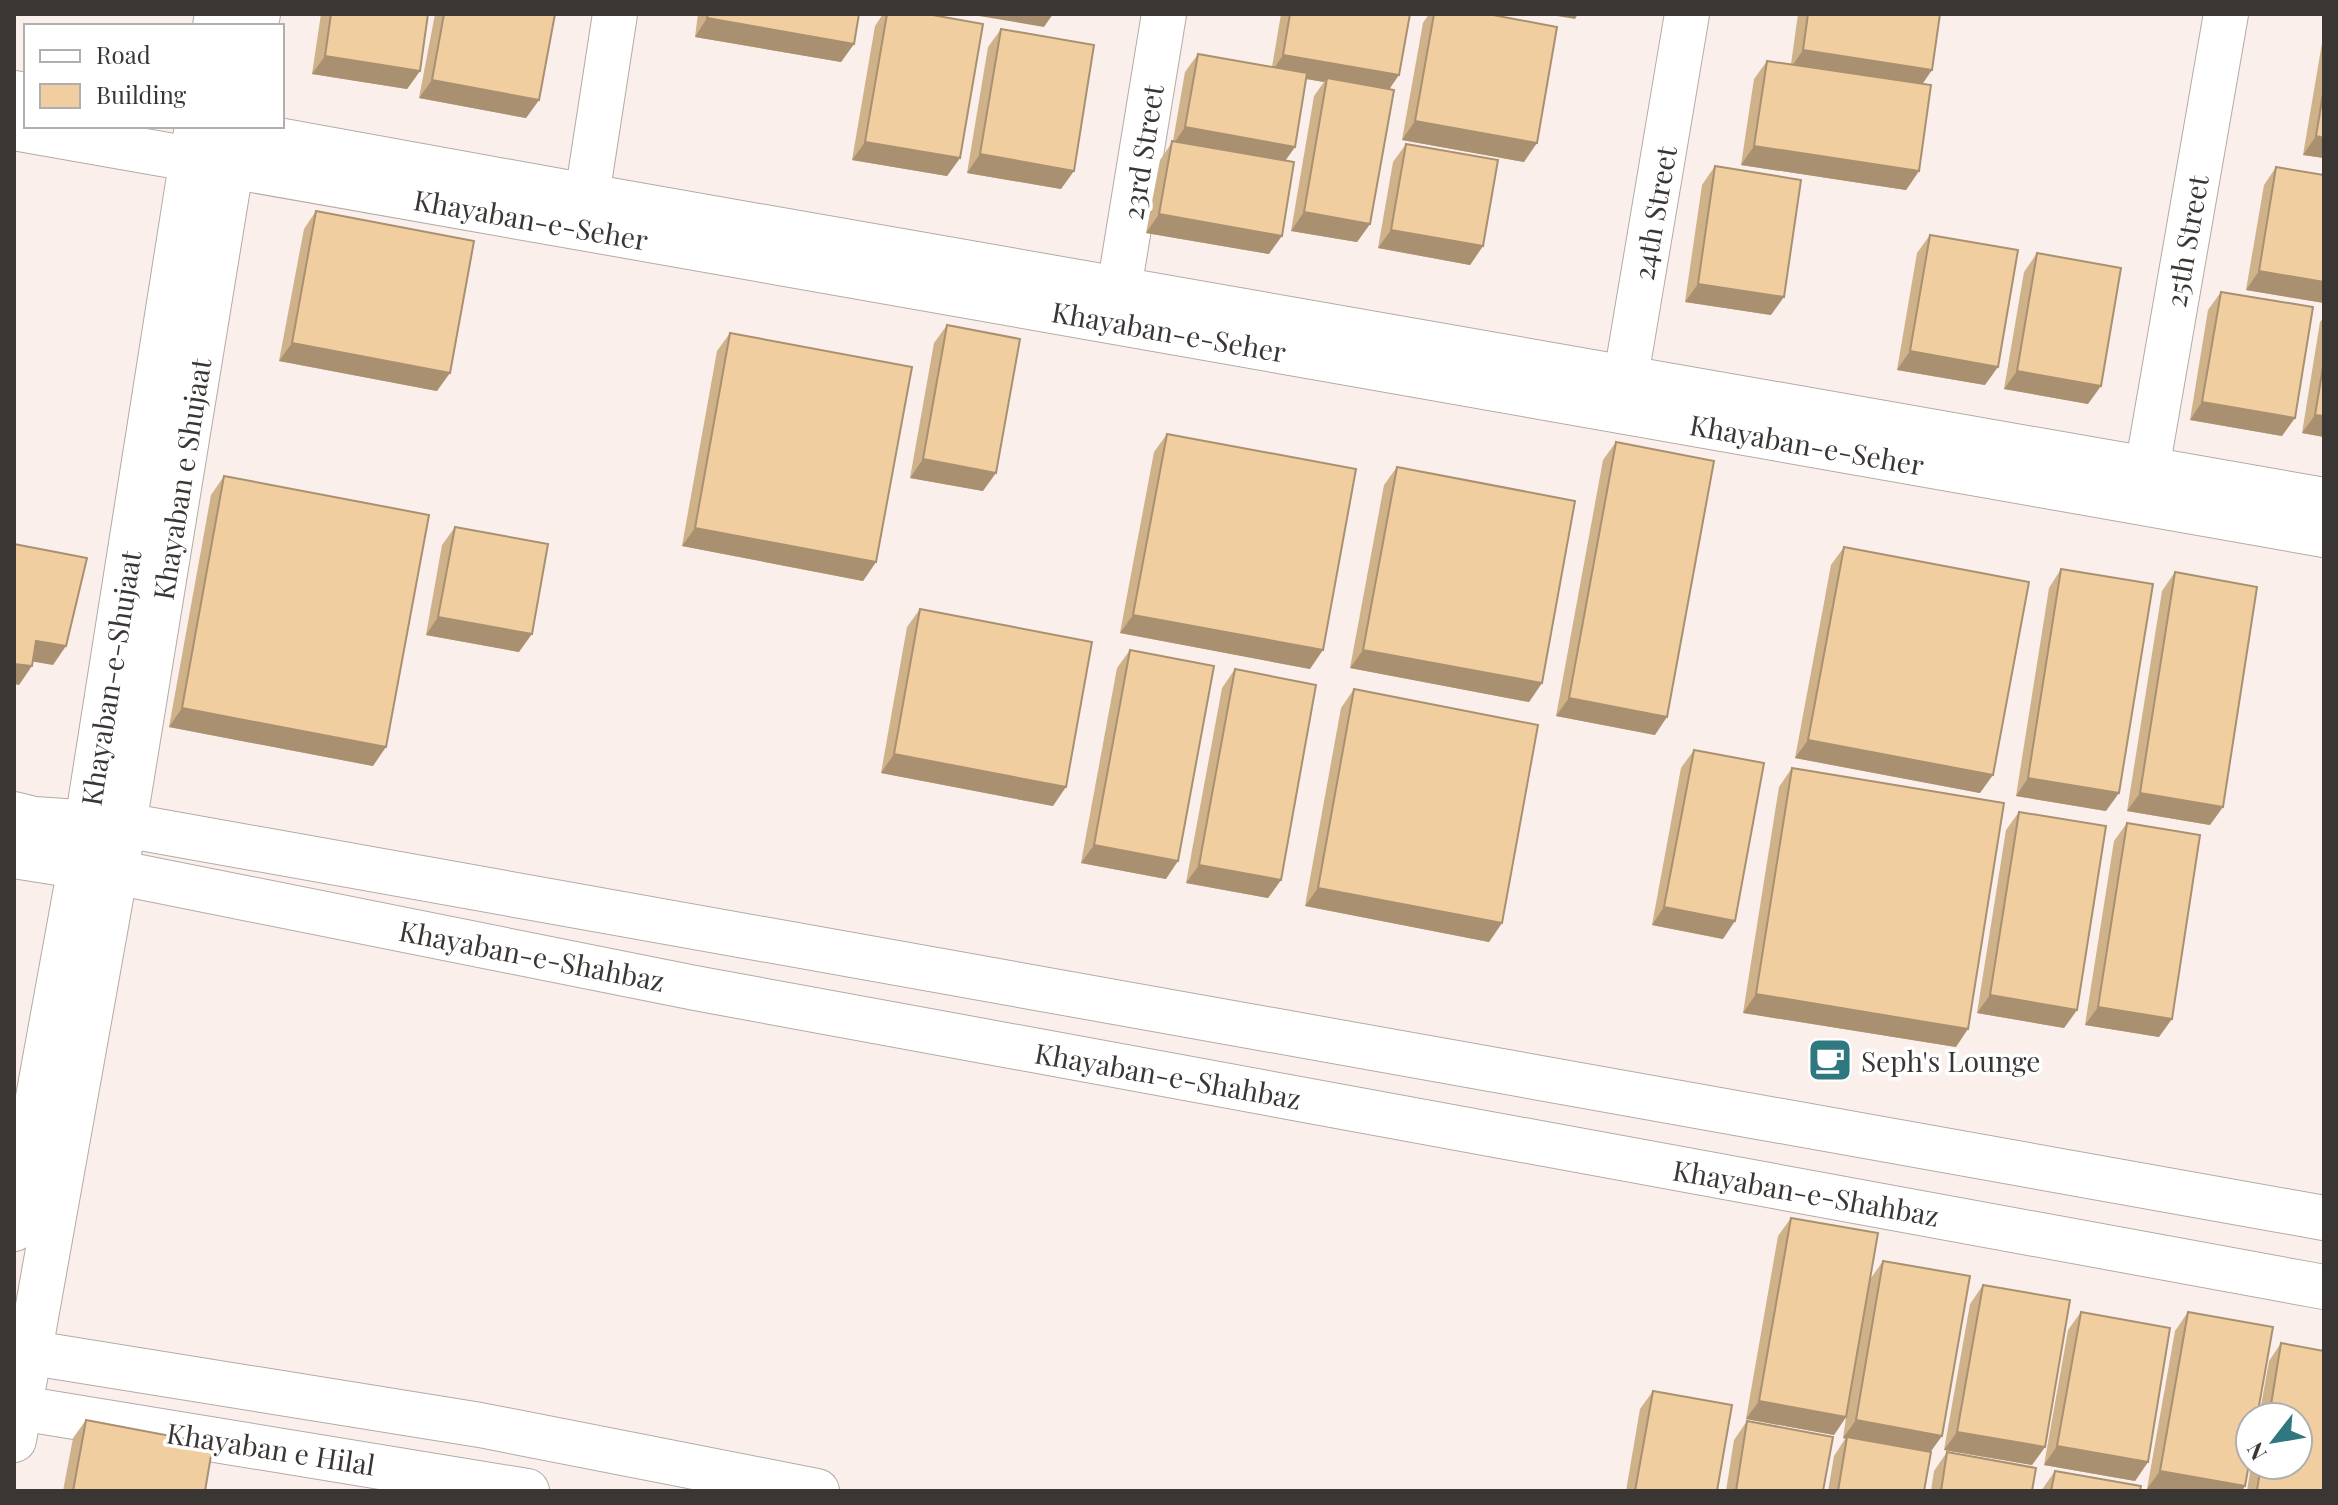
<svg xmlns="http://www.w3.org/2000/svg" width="2338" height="1505" font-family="'Playfair Display',serif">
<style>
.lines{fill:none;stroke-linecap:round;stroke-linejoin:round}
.minor-casing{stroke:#b4aaa6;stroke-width:46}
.major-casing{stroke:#b4aaa6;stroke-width:46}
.minor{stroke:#fff;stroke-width:44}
.major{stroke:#fff;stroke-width:44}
.wall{fill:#cfb18a}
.shaded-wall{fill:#a99070}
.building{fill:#f1cea0;stroke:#a99070;stroke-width:2}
.labels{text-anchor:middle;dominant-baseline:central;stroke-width:7;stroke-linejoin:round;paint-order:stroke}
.street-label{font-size:28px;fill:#3a3634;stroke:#fff}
.poi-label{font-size:28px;fill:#3a3634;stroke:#fff;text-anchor:start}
</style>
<rect width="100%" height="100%" fill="#faefeb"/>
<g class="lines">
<g class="minor-casing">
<g id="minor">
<polyline points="14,93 26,95"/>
<polyline points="201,126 587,196 2324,500"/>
<polyline points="14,128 2324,535"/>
<polyline points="587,196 615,14"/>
<polyline points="1119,289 1164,14"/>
<polyline points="1621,406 1687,14"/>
<polyline points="2147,469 2226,14"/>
<polyline points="14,1350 480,1425 817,1491"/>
<polyline points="14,1407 527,1491"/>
</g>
</g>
<g class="major-casing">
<g id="major">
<polyline points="215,26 217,14"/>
<polyline points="256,26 258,14"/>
<polyline points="14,814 34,819 124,825 2324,1218"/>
<polyline points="14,856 115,872 695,988 2324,1287"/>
<polyline points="14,1229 80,867 197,126"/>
<polyline points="14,1440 124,825 238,126"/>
</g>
</g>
<use href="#minor" class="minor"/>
<use href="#major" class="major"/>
</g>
<g class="wall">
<polygon points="321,14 428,14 420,71 407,89 312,74"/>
<polygon points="435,14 555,14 539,100 526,118 419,98"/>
<polygon points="698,14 859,14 854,44 841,62 695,37"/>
<polygon points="883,14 927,14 960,158 947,176 852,160 875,26"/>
<polygon points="1281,14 1410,14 1390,89 1370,224 1357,242 1291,231 1314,96 1324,82 1306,79 1295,147 1285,161 1269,254 1146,233 1160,160 1173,141 1185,72 1198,54 1272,67"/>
<polygon points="1429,14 1488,14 1524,162 1402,140 1423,23"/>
<polygon points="1798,14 1940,14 1922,84 1919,171 1906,190 1741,165 1754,79 1767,61 1791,64"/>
<polygon points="1001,29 1061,189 967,173 988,47"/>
<polygon points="2324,39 2324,158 2303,155 2322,43"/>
<polygon points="1406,144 1483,246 1470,265 1378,248 1393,162"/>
<polygon points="1715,166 1771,315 1685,302 1702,185"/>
<polygon points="2276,167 2324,303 2246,290 2264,185"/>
<polygon points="316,211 437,391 279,361 304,229"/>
<polygon points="1930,235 1985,385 1897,370 1917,253"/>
<polygon points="2037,253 2088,404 2004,389 2024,272"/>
<polygon points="2221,292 2282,436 2190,420 2208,310"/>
<polygon points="2324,317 2324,437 2302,433 2320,322"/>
<polygon points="947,325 983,491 910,478 934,343"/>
<polygon points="730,333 876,562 863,581 682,546 717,351"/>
<polygon points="1167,434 1310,669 1120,633 1154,452"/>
<polygon points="1616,442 1655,735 1556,716 1603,460"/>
<polygon points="1397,467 1542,683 1529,702 1350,668 1384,485"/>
<polygon points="224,476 373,766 169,727 211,495"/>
<polygon points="455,527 519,652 426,635 442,545"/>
<polygon points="1844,547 1980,793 1795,758 1831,565"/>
<polygon points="2061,569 2106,811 2016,796 2049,588"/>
<polygon points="2175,572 2210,825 2127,811 2162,591"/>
<polygon points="920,609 1053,806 881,773 907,627"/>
<polygon points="1130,650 1166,879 1081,863 1117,668"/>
<polygon points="1235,669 1281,880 1268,898 1186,883 1222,688"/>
<polygon points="1354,689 1502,923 1489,942 1305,906 1341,708"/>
<polygon points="1694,750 1723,939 1652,925 1681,768"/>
<polygon points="1792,768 1956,1047 1743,1013 1779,787"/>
<polygon points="2019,812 2077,1010 2064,1028 1977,1013 2006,830"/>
<polygon points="2127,823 2159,1037 2085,1025 2114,841"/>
<polygon points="1791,1218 1871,1278 1883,1261 1931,1452 1924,1491 1828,1491 1834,1456 1845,1439 1843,1438 1846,1417 1834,1435 1746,1419 1778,1236"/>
<polygon points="1983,1285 2045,1447 2032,1465 1944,1450 1970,1304"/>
<polygon points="2081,1312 2148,1462 2135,1481 2044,1465 2068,1330"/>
<polygon points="2188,1312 2245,1486 2242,1491 2157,1491 2147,1489 2175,1331"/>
<polygon points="2281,1343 2324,1491 2247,1491 2251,1465 2298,1465 2298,1417 2259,1417 2269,1361"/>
<polygon points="1653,1391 1717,1491 1626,1491 1640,1409"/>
<polygon points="86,1420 205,1491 63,1491 73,1438"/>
<polygon points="1747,1421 1823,1491 1726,1491 1734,1440"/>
<polygon points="1947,1452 2032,1491 1931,1491 1934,1471"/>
<polygon points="2055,1471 2140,1491 2041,1491"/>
</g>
<g class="shaded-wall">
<polygon points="967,14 1053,14 1044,27"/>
<polygon points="1545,14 1578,14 1575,19"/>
<polygon points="707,18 854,44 841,62 695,37"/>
<polygon points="1803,50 1932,70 1919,89 1790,69"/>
<polygon points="1283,55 1399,75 1386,94 1327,78 1324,82 1271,73"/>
<polygon points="325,56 420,71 407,89 312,74"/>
<polygon points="432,80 539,100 526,118 419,98"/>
<polygon points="1415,121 1537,143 1524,162 1402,140"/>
<polygon points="1185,127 1295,147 1282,165 1173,145"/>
<polygon points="2316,136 2324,138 2324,158 2303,155"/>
<polygon points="865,142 960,158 947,176 852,160"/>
<polygon points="1754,146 1919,171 1906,190 1741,165"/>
<polygon points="980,154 1074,171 1061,189 967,173"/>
<polygon points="1304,212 1370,224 1357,242 1291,231"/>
<polygon points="1159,214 1282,236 1269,254 1146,233"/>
<polygon points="1391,230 1483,246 1470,265 1378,248"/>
<polygon points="2259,271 2324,282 2324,303 2246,290"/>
<polygon points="1698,284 1784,297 1771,315 1685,302"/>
<polygon points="292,343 450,373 437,391 279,361"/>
<polygon points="1910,351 1998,367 1985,385 1897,370"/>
<polygon points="2017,371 2101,386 2088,404 2004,389"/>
<polygon points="2202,402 2295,418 2282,436 2190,420"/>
<polygon points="2315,415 2324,416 2324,437 2302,433"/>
<polygon points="923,459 996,473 983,491 910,478"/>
<polygon points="695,528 876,562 863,581 682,546"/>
<polygon points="1133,615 1323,650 1310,669 1120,633"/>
<polygon points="438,617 532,634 519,652 426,635"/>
<polygon points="36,641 66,646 53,665 24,660"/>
<polygon points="1363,650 1542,683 1529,702 1350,668"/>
<polygon points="14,664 32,666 19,685 14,684"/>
<polygon points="1569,698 1667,717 1655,735 1556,716"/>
<polygon points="182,708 386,747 373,766 169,727"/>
<polygon points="1808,740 1993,775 1980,793 1795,758"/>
<polygon points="894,754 1066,787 1053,806 881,773"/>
<polygon points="2028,778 2119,793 2106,811 2016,796"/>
<polygon points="2140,793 2223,807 2210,825 2127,811"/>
<polygon points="1094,845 1178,861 1166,879 1081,863"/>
<polygon points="1199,865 1281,880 1268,898 1186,883"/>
<polygon points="1318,888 1502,923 1489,942 1305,906"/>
<polygon points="1664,907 1735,921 1723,939 1652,925"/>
<polygon points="1756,994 1968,1029 1956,1047 1743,1013"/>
<polygon points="1990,995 2077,1010 2064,1028 1977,1013"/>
<polygon points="2098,1007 2172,1019 2159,1037 2085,1025"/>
<polygon points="1759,1401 1846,1417 1834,1435 1746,1419"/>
<polygon points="1856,1420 1942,1436 1929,1454 1843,1438"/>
<polygon points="1957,1432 2045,1447 2032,1465 1944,1450"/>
<polygon points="2057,1446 2148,1462 2135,1481 2044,1465"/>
<polygon points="2160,1471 2245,1486 2242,1491 2157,1491 2147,1489"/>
</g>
<g class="building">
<polygon points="331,14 428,14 420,71 325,56"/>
<polygon points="444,14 555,14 539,100 432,80"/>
<polygon points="708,14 859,14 854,44 707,18"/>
<polygon points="887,14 927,14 983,24 960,158 865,142"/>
<polygon points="1290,14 1410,14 1399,75 1283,55"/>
<polygon points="1434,14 1488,14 1557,27 1537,143 1415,121"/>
<polygon points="1808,14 1940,14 1932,70 1803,50"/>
<polygon points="1001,29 1094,45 1074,171 980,154"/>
<polygon points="1198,54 1307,73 1295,147 1185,127"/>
<polygon points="1767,61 1931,85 1919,171 1754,146"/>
<polygon points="1327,78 1394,90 1370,224 1304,212"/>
<polygon points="2324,88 2324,138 2316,136"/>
<polygon points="1172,141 1294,162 1282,236 1159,214"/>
<polygon points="1406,144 1498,160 1483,246 1391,230"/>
<polygon points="1715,166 1801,180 1784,297 1698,284"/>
<polygon points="2276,167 2324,175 2324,282 2259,271"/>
<polygon points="316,211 474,241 450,373 292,343"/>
<polygon points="1930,235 2018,250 1998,367 1910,351"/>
<polygon points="2037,253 2121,268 2101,386 2017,371"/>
<polygon points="2221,292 2313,307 2295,418 2202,402"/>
<polygon points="947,325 1020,339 996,473 923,459"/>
<polygon points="730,333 912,367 876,562 695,528"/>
<polygon points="2324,361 2324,416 2315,415"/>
<polygon points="1167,434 1356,469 1323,650 1133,615"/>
<polygon points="1616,442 1714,461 1667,717 1569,698"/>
<polygon points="1397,467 1575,501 1542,683 1363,650"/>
<polygon points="224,476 429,515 386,747 182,708"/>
<polygon points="455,527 548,544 532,634 438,617"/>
<polygon points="14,544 87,558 66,646 36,641 32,666 14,664"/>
<polygon points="1844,547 2029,582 1993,775 1808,740"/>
<polygon points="2061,569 2153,584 2119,793 2028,778"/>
<polygon points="2175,572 2257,587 2223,807 2140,793"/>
<polygon points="920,609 1092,642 1066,787 894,754"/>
<polygon points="1130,650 1214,666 1178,861 1094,845"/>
<polygon points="1235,669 1316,685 1281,880 1199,865"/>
<polygon points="1354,689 1538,725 1502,923 1318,888"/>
<polygon points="1694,750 1764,763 1735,921 1664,907"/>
<polygon points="1792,768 2004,803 1968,1029 1756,994"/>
<polygon points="2019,812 2106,826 2077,1010 1990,995"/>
<polygon points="2127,823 2200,835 2172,1019 2098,1007"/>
<polygon points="1791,1218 1878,1233 1846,1417 1759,1401"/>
<polygon points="1883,1261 1970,1276 1942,1436 1856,1420"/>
<polygon points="1983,1285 2070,1300 2045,1447 1957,1432"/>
<polygon points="2081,1312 2170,1328 2148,1462 2057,1446"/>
<polygon points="2188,1312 2273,1327 2257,1417 2250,1417 2250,1458 2245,1486 2160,1471"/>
<polygon points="2281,1343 2324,1351 2324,1491 2257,1490 2261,1465 2298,1465 2298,1417 2269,1417"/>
<polygon points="1653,1391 1732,1405 1717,1491 1635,1491"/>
<polygon points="86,1420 213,1444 205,1491 73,1491"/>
<polygon points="1747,1421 1833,1437 1823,1491 1736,1491"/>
<polygon points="1847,1437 1931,1452 1924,1491 1838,1491"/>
<polygon points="1947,1452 2036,1468 2032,1491 1941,1491"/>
<polygon points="2055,1471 2141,1486 2140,1491 2051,1491"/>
</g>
<defs>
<g id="cafe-square" transform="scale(2.3)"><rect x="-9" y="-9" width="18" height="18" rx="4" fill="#2f787f" stroke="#fff"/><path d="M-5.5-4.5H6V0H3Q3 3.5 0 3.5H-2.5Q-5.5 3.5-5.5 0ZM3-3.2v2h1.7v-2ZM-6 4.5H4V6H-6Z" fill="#fff"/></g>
</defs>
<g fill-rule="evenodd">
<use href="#cafe-square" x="1830" y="1060"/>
</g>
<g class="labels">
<g class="street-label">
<text transform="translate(1142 152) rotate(-81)">23rd Street</text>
<text transform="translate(1654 213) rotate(-80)">24th Street</text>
<text transform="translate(531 219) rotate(10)">Khayaban-e-Seher</text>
<text transform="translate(2186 241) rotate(-80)">25th Street</text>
<text transform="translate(1169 331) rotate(10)">Khayaban-e-Seher</text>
<text transform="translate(1807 444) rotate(10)">Khayaban-e-Seher</text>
<text transform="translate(181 479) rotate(-81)">Khayaban e Shujaat</text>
<text transform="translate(110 678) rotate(-81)">Khayaban-e-Shujaat</text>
<text transform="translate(532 955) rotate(11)">Khayaban-e-Shahbaz</text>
<text transform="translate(1168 1075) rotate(10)">Khayaban-e-Shahbaz</text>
<text transform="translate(1806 1192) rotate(10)">Khayaban-e-Shahbaz</text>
<text transform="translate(271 1448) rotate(9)">Khayaban e Hilal</text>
</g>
<g class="poi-label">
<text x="1861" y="1060">Seph's Lounge</text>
</g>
</g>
<rect width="2338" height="1505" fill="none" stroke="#3a3634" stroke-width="32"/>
<rect x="24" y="24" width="260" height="104" fill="#ffffff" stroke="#b0afae" stroke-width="2"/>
<rect x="40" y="50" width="40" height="12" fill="#ffffff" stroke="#b0afae" stroke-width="2"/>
<text x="96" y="64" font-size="24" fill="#3a3634">Road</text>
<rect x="40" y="84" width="40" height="24" fill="#f1cea0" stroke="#b0afae" stroke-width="2"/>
<text x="96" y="104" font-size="24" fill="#3a3634">Building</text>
<g transform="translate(2274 1441) rotate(239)"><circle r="38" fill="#ffffff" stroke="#b0afae" stroke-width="2"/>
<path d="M0-6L14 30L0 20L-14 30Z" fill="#2f787f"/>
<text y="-12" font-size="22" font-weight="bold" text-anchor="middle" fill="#3a3634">N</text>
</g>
</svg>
